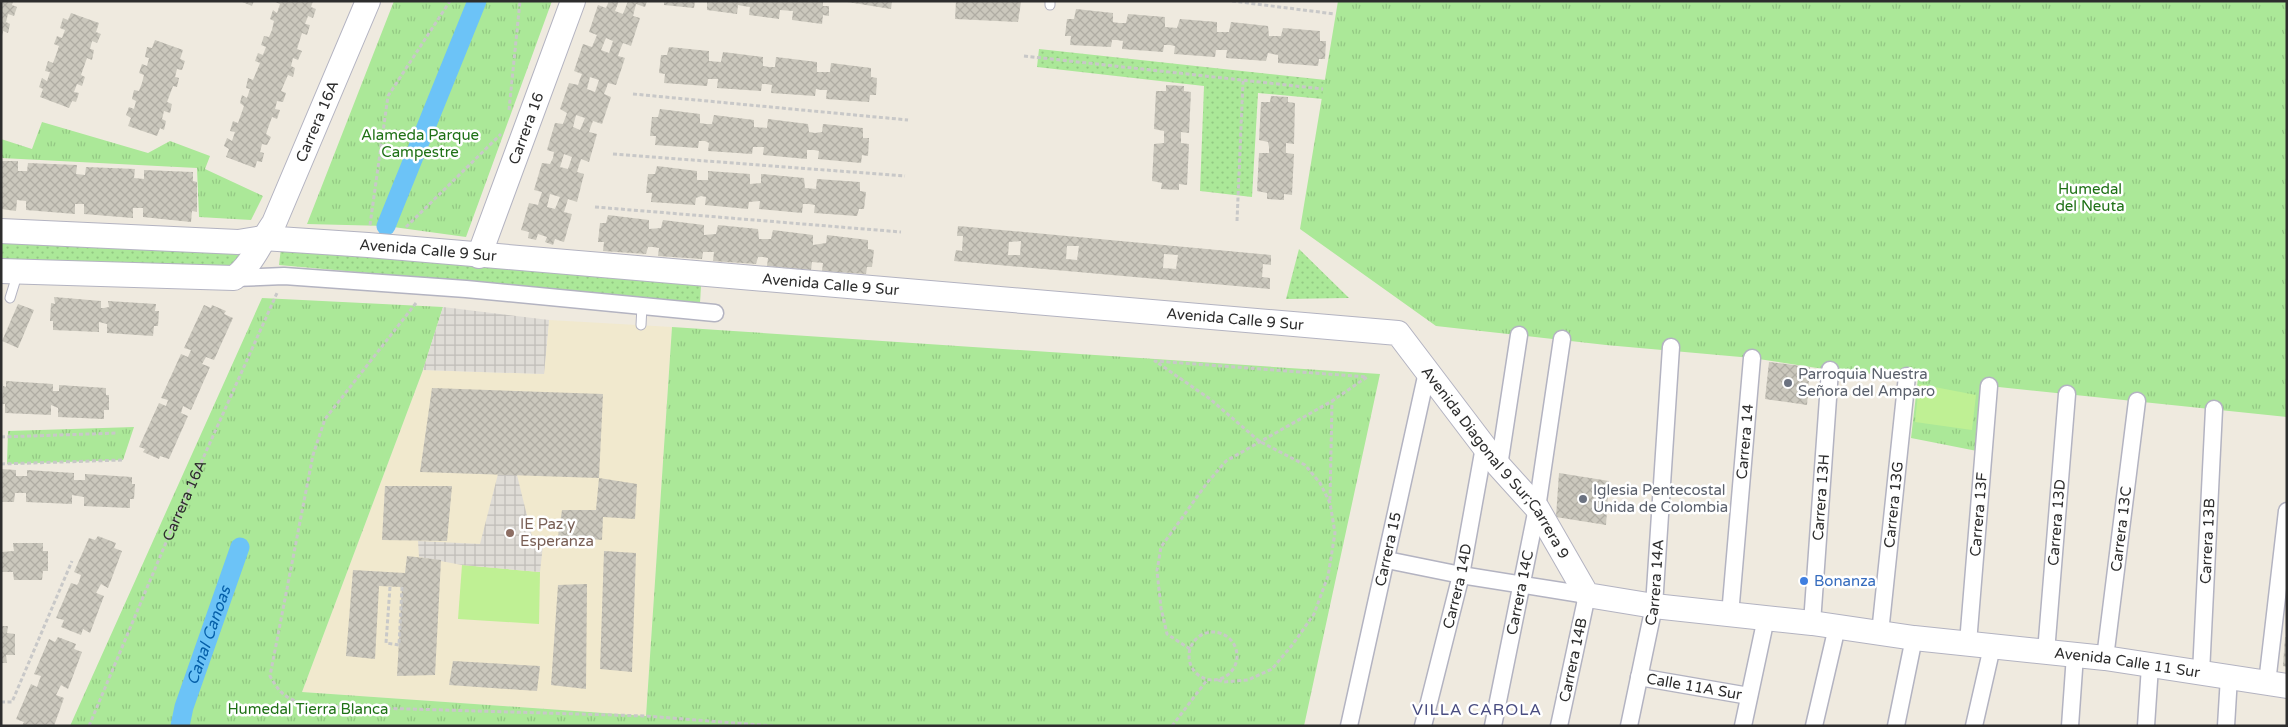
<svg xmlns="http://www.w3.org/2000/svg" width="2288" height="727" font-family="'Varela Round',sans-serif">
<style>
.education{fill:#f1e9ce}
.grass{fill:url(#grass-dots)}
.park{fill:url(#park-tufts)}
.pitch{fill:#bff094}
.plaza{fill:url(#plaza-grid)}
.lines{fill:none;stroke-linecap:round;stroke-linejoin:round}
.canal{stroke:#6cc3f7;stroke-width:19}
.building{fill:url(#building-cross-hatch);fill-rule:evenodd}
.lane-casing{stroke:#b3b3c1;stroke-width:11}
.street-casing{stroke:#b3b3c1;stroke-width:19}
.secondary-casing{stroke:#b3b3c1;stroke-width:26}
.path{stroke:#c8c8c8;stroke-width:3;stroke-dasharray:4 2.5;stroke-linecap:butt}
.lane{stroke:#fff;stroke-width:9}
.street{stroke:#fff;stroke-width:16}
.secondary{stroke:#fff;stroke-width:24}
.worship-dot{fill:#6b7280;stroke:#fff;stroke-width:2}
.education-dot{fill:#8d6e63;stroke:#fff;stroke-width:2}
.shop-dot{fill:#3f7fe0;stroke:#fff;stroke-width:2}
.labels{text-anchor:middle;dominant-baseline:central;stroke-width:5;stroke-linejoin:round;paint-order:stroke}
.street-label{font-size:15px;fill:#2d2d2d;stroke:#fff}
.park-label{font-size:15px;fill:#1f7116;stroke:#fff}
.worship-label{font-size:15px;fill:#5b616d;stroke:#fff;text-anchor:start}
.education-label{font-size:15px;fill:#785e54;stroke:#fff;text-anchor:start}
.shop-label{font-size:15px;fill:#366cbe;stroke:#fff;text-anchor:start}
.water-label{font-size:16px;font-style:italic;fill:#055fa9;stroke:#fff}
.neighbourhood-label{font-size:16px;letter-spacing:1px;fill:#494d81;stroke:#fff}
</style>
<defs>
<pattern id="grass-dots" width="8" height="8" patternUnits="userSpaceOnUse" patternTransform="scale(1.25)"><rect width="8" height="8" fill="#abe898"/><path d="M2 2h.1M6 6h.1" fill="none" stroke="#93c783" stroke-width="1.8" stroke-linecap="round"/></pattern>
<pattern id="park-tufts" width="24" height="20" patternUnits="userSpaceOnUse" patternTransform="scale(1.25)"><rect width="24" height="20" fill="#abe898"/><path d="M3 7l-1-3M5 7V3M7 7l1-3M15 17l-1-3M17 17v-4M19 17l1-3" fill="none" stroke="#93c783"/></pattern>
<pattern id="plaza-grid" width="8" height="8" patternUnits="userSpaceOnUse" patternTransform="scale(1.25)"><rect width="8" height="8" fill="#dfdcd6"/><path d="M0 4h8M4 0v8" fill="none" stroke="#c0bdb8"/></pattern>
<pattern id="building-cross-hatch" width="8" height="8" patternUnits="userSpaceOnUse" patternTransform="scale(1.25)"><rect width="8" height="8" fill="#cbc8bd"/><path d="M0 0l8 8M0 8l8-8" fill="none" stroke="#afaca3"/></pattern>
</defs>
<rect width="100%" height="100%" fill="#efeadf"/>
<polygon class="education" points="549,320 672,327 646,716 302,692 423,370 544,374"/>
<g class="grass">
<polygon points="1039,49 1326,80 1323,99 1258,93 1252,197 1200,191 1204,86 1037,67"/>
<polygon points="1,241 236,249 241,254 232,266 1,260"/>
<polygon points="281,248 701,286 700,303 279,265"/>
<polygon points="1299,249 1349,298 1286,299"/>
</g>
<g class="park">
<polygon points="394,1 552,1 466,237 386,226 307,224"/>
<polygon points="1338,1 2287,1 2287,417 1989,386 1977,451 1911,438 1918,378 1830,370 1752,358 1606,345 1436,326 1300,229"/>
<polygon points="42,122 148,153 170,141 210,156 205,169 263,196 251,220 199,217 197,168 1,158 1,139 32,149"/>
<polygon points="262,298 443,307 423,370 302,692 646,716 672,327 1380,374 1304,726 70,726"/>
<polygon points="134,427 123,460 7,464 8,431"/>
</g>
<g class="pitch">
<polygon points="1919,384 1976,395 1972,430 1915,422"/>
<polygon points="462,565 540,572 539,624 458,619"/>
</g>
<g class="plaza">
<polygon points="443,307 549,320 544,374 423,370"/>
<polygon points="498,474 517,475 534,544 543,545 540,572 462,565 419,557 418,541 480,544"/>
</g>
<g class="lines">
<g class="canal">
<polyline points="386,226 477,1"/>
<path id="s1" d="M 180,726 L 184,707 L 240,547"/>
</g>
</g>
<g class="building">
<polygon points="1,1 13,1 12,5 17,7 14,16 8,14 6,22 10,24 8,33 3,31 2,36"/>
<polygon points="240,1 254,1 252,6"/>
<polygon points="273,1 313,1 311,7 316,9 313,18 308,16 305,24 310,25 307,35 302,33 297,49 302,51 298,60 293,58 291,66 295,68 293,77 288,75 281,91 286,93 283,102 277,101 275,109 280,110 277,119 272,117 266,134 271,137 267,145 262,144 260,152 264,153 262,162 257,161 255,168 226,157 229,149 224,146 227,138 232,141 235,132 230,131 233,121 238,123 244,106 240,103 242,95 247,98 250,89 246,88 248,78 253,80 260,63 255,61 258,53 263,55 266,47 261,45 264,36 269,37 272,30 274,21 270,19 273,10 277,13 280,4"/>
<path d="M 609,1 L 619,1 L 615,11 L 623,14 L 628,1 L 647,1 L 645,7 L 636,4 L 633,16 L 640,18 L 631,46 L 623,43 L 620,50 L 618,56 L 625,58 L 616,85 L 608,83 L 606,89 L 604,94 L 611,97 L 602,124 L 593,121 L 591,126 L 589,132 L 597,134 L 589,162 L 581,159 L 577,172 L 584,174 L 577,202 L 568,199 L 564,212 L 572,214 L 564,242 L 555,239 L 553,245 L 545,242 L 547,237 L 538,234 L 536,240 L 528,238 L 529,232 L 521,230 L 529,203 L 538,205 L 540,198 L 542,192 L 534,190 L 542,163 L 550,164 L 553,158 L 554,152 L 547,150 L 555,123 L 563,124 L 567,113 L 560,109 L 569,83 L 578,85 L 580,79 L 582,74 L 574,71 L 583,44 L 592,47 L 597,35 L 589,32 L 598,5 L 606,8 ZM 606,38 L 613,41 L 609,53 L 601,50 ZM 590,77 L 599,80 L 595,92 L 587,89 ZM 576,115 L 585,118 L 580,130 L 573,127 ZM 564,154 L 572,157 L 568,169 L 560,167 ZM 550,194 L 560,197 L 555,209 L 547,207 Z"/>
<polygon points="664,1 695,1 694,8 664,5"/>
<polygon points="707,1 823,1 823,6 829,6 829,16 823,15 822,24 792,20 793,11 780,10 779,19 749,15 750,7 743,6 738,5 737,14 707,10"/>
<polygon points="841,1 892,1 891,9"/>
<polygon points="956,1 1010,1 1021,2 1018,22 955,19"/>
<polygon points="1076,9 1113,13 1113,22 1119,23 1126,23 1128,14 1165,17 1165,27 1177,28 1180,19 1217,22 1217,32 1229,32 1231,22 1268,26 1269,36 1281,36 1283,28 1320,31 1320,41 1326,41 1325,59 1319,59 1318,66 1278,63 1278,55 1268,53 1266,61 1226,58 1227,50 1216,50 1215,57 1174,54 1175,46 1170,45 1164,45 1163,52 1122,49 1123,41 1117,40 1112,40 1111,47 1070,45 1071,36 1065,36 1067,19 1074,19"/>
<polygon points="71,13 99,23 96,32 101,34 97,43 92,41 90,49 94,50 92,60 87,58 81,75 85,77 82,86 77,84 74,92 79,93 76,102 72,101 69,108 40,97 43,89 39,87 42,78 47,81 50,72 45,71 48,61 53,63 56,55 59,46 54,44 57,36 62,38 65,30 60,28 63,18 68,20"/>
<polygon points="155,40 183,50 180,59 185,61 182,70 177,69 175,77 179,78 177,87 173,86 167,102 172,104 170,113 164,111 162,119 166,121 164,130 160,128 157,136 128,126 131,118 126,115 129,107 134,109 136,101 132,99 134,90 139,91 142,83 144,75 139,73 142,64 147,66 149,58 145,57 147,47 152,48"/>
<polygon points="669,47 709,51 709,61 721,62 723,52 763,57 763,66 769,67 775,67 776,57 817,62 817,72 830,72 831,63 871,68 871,77 877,78 876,95 870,95 869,102 826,99 827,90 821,90 816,89 815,96 771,93 772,85 766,84 762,84 761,91 717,88 718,79 708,79 707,86 664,83 665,74 659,73 661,55 667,55"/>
<polygon points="1166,85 1184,86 1184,91 1191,92 1189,133 1181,132 1181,143 1189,144 1187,185 1179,184 1179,190 1161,189 1162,183 1152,181 1154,144 1164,143 1164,131 1154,129 1156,91 1166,91"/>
<polygon points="1271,96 1288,97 1288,102 1295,103 1294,144 1286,143 1286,153 1294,154 1292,195 1284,194 1284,200 1267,199 1267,193 1257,191 1259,153 1269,153 1269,147 1268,142 1259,140 1261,102 1270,102"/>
<polygon points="660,109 700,114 700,123 706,124 712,124 714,115 754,120 754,127 767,128 768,119 808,124 809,132 815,133 822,132 823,124 863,128 863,138 869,138 868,156 862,155 861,163 818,159 819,151 814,150 807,150 807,159 763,155 764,147 753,147 752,154 708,151 709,143 705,141 699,141 698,148 655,145 656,136 650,136 652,117 658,117"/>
<polygon points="1,161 18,161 18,171 27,171 28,163 77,165 76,174 85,175 86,167 135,169 134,178 144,179 144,170 193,172 193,181 197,182 197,212 192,211 191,222 143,217 143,208 133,208 133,218 84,214 84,204 75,204 75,214 26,210 26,201 17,200 16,211 1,209"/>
<polygon points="657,166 697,171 697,180 708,180 708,171 750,174 750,184 761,183 761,174 804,178 805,188 816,189 817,179 860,182 860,191 866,192 864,209 859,209 857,216 814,213 815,205 809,204 803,204 802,213 759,209 760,201 749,202 748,209 705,205 706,197 701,196 696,198 695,205 651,202 652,193 646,193 648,174 655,174"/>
<polygon points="608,215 649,220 649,229 661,228 663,220 704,225 704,235 716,234 718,225 758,229 759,239 771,239 773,230 813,235 813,245 826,243 827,235 868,240 868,249 874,250 872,267 867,267 866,274 822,271 823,263 812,262 811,270 767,266 768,258 763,257 758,257 756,264 713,261 714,252 703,252 702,259 658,256 659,248 653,247 648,247 646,254 603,251 604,242 598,242 600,223 606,223"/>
<path d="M 958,226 L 1271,255 L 1271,265 L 1263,264 L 1262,277 L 1270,278 L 1270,289 L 954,261 L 956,250 L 962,251 L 963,236 L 957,236 ZM 1021,241 L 1020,255 L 1008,255 L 1009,242 ZM 1067,246 L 1079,246 L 1077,260 L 1066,259 ZM 1164,254 L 1178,255 L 1176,269 L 1163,268 Z"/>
<polygon points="54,297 101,301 101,308 104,308 109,307 108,301 156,304 155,311 159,311 158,326 154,326 153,336 107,333 107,324 99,322 99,332 53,330 53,321 50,321 51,303 55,304"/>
<polygon points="18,304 34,310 18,348 2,341"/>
<polygon points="204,305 211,308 212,305 226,311 224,314 233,318 214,360 206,357 202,364 210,367 191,410 183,406 181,413 188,416 169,459 160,456 159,459 143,452 145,449 139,447 159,403 166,406 168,400 161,398 181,354 188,357 191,350 184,348"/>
<polygon points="1769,362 1810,367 1807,405 1765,399"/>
<polygon points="6,381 53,384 53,391 59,391 59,385 106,388 106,395 109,395 109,410 104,410 104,419 58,417 58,408 51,405 51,415 5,413 5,404 2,404 3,386 6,387"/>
<polygon points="432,388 603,394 599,478 420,472"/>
<polygon points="1,469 16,470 16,476 27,476 27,470 74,473 74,480 85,480 85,474 132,477 132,484 135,484 134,499 130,499 130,508 84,506 84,497 72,495 72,504 26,502 26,493 15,493 14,502 1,502"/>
<polygon points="1559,473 1609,481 1606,525 1556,517"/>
<polygon points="599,478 637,484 635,519 603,517 602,540 558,536 562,510 596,510"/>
<polygon points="385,486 452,486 447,541 382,540"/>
<polygon points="98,536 116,543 114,548 122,551 108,588 101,584 96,593 104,596 90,633 83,629 81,635 61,627 64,620 56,618 71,583 77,585 79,582 81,575 74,572 89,538 95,540"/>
<polygon points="13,543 43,543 43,551 48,551 48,571 43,571 42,580 14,580 13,572 1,572 1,552 14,551"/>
<polygon points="604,551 636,553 632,672 600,669"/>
<polygon points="407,556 441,560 435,675 397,676 402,587 379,586 375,659 346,656 353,570 405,573"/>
<polygon points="587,584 586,689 551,685 558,585"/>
<polygon points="1,626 8,626 7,633 15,634 15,655 6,655 7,663 1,663"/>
<polygon points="58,637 76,644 74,649 82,652 68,689 61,685 56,695 64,698 54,726 22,726 24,722 16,719 31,684 37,687 41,676 34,674 49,639 55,642"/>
<polygon points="2285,637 2287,637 2287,667 2283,666"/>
<polygon points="453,661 540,666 537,691 449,685"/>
</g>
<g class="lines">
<g class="lane-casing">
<g id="lane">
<polyline points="1050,5 1050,1"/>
<polyline points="10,298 18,272"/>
<polyline points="641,325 642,306"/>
</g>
</g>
<g class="street-casing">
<g id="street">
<polyline points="234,278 284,276 466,289 715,313"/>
<polyline points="1499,466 1519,335"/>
<polyline points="1387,560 1461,575 1587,595 1559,726"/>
<path id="s3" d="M 1730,615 L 1752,358"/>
<path id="s4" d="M 1812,623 L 1830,370"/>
<path id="s5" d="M 1880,633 L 1907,376"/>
<path id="s6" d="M 1968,643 L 1989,386"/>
<path id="s7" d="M 2046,652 L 2067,394"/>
<path id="s8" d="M 2105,658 L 2137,401"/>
<path id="s9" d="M 2201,673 L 2214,409"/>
<path id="s10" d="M 1639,677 L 1749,696"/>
<polyline points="2267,683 2287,511"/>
<path id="s11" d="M 1349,726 L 1427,372"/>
<path id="s12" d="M 1423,726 L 1461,575 L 1484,447"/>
<path id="s13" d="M 1493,726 L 1537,508 L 1562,339"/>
<path id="s14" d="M 1629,726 L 1654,606 L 1671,347"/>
<polyline points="1743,726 1766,618"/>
<polyline points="1814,726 1837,627"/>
<polyline points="1896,726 1914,638"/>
<polyline points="1974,726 1992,647"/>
<polyline points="2070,726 2075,655"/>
<polyline points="2146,726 2150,666"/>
<polyline points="2226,726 2229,677"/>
</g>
</g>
<g class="secondary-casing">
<g id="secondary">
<path id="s15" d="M 1,231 L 238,242 L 263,238 L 368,245 L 1398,333 L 1499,466 L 1537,508 L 1587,595 L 1654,606 L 1812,623 L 1914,638 L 2105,658 L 2287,686"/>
<path id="s16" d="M 479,256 L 573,1"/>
<path id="s17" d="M 1,271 L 234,278 C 252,265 261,241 274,223 L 368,1"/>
</g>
</g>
<g class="path">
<polyline points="1232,1 1335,14"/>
<polyline points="1024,56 1323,89"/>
<polyline points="633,94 908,120"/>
<polyline points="509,110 520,1"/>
<polyline points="613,154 905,176"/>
<polyline points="595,207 901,232"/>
<polyline points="1237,221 1243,81"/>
<polyline points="370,225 388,96 450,1"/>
<polyline points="406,227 501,134"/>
<path d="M 416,303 L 325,419 L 313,455 L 270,676 C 281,696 287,698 308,706 L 646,716 L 773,726"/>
<polyline points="1,437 118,433"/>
<polyline points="1,464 122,460"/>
<polyline points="1330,500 1332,402"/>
<polyline points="390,587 386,643 399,645 402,587"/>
<circle cx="1213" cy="656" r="24"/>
<polyline points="1190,649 1167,634 1161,608 1157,571 1161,547 1207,483 1226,461 1332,401 1367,377 1155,361 1210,399 1259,441 1305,465 1320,483 1330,503 1335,533 1328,576 1314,614 1293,644 1272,669 1248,680 1223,682 1216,679"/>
<polyline points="1,702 12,702 72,561"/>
<path id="s2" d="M 89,726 L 175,521 L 277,293"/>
<polyline points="1172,726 1207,680"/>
</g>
<use href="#lane" class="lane"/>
<use href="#street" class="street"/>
<use href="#secondary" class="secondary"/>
</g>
<g class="worship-dot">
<circle cx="1788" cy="383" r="5"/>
<circle cx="1583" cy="499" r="5"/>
</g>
<circle class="education-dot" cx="510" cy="533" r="5"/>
<circle class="shop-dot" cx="1804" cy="581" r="5"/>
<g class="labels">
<g class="street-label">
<text stroke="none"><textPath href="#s17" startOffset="412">Carrera 16A</textPath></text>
<text stroke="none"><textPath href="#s16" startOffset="136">Carrera 16</textPath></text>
<text stroke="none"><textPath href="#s15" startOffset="428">Avenida Calle 9 Sur</textPath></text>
<text stroke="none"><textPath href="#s15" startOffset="832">Avenida Calle 9 Sur</textPath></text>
<text stroke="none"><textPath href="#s15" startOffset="1238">Avenida Calle 9 Sur</textPath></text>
<text stroke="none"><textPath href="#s3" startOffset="174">Carrera 14</textPath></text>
<text stroke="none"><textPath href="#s15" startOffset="1564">Avenida Diagonal 9 Sur;Carrera 9</textPath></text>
<text stroke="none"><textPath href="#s4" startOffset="126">Carrera 13H</textPath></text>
<text stroke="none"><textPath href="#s2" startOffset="245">Carrera 16A</textPath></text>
<text stroke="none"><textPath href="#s5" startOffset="129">Carrera 13G</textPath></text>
<text stroke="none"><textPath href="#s6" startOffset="129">Carrera 13F</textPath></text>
<text stroke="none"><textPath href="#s7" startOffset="130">Carrera 13D</textPath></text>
<text stroke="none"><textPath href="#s8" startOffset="130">Carrera 13C</textPath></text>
<text stroke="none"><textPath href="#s9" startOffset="132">Carrera 13B</textPath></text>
<text stroke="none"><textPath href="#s11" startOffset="181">Carrera 15</textPath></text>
<text stroke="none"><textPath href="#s14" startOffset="146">Carrera 14A</textPath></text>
<text stroke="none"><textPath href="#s12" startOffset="144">Carrera 14D</textPath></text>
<text stroke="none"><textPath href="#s13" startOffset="136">Carrera 14C</textPath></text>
<text transform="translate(1573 660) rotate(-78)">Carrera 14B</text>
<text stroke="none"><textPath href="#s15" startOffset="2270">Avenida Calle 11 Sur</textPath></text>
<text stroke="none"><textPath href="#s10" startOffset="56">Calle 11A Sur</textPath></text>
</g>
<g class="park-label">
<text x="420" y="135">Alameda Parque<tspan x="420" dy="17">Campestre</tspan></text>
<text x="2090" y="189">Humedal<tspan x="2090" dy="17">del Neuta</tspan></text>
<text x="308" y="709">Humedal Tierra Blanca</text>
</g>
<g class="worship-label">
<text x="1798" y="374">Parroquia Nuestra<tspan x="1798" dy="17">Señora del Amparo</tspan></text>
<text x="1593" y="490">Iglesia Pentecostal<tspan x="1593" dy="17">Unida de Colombia</tspan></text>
</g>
<g class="education-label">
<text x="520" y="524">IE Paz y<tspan x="520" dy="17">Esperanza</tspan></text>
</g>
<g class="shop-label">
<text x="1814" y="581">Bonanza</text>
</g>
<g class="water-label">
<text stroke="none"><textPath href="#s1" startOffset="95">Canal Canoas</textPath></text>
</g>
<g class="neighbourhood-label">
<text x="1477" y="710">VILLA CAROLA</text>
</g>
</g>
<rect width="2288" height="727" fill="none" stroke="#2d2d2d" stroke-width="5"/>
</svg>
